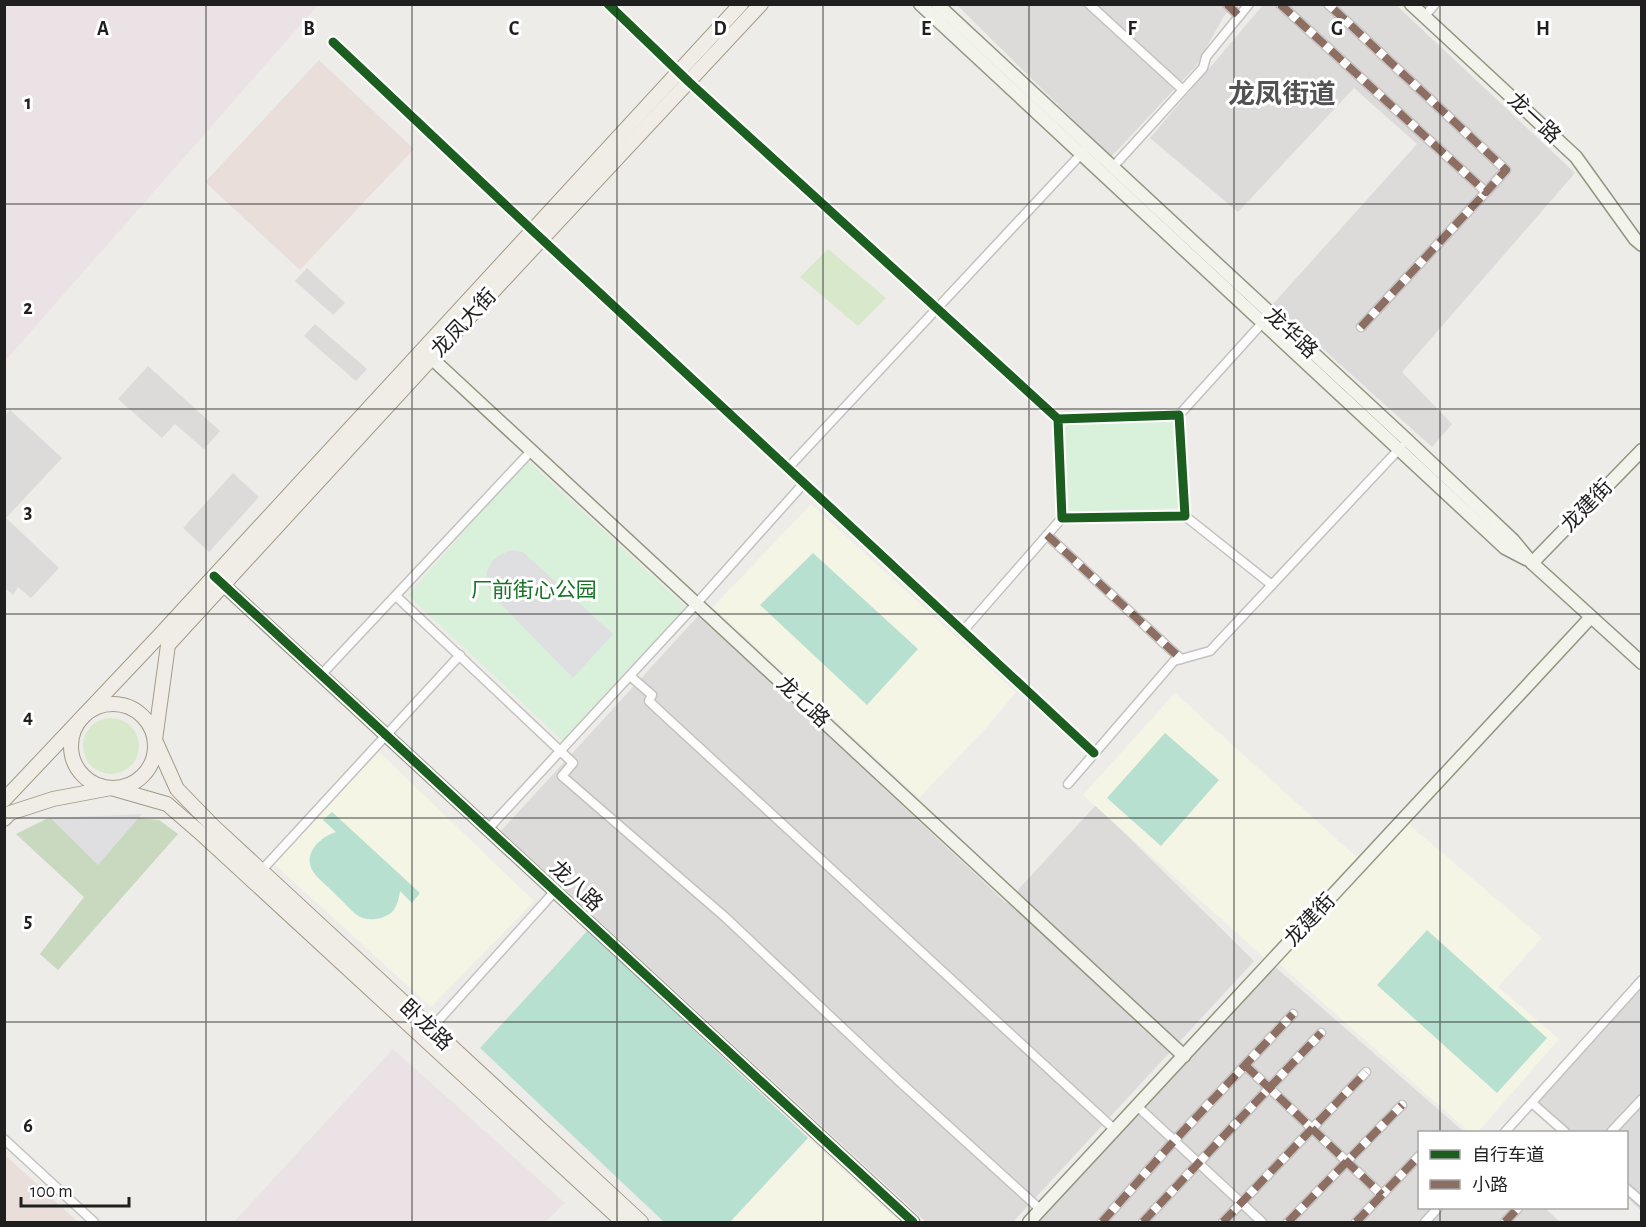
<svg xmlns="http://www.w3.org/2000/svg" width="1646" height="1227" font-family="'Alegreya Sans','Noto Sans SC',sans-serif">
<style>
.residential{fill:#dcdbd9}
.commercial{fill:#eadedb}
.industrial{fill:#eae2e5}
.education{fill:#f4f5e5}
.grass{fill:#d8e8ca}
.forest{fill:#c8d9c0}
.park{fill:#d9f0da}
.pitch{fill:#b8e0d1}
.plaza{fill:#dfdfe2}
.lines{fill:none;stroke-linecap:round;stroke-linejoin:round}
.street-casing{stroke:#c3c2c0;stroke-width:11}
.secondary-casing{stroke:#929582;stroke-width:15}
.primary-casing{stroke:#a19b87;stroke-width:16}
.street{stroke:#fcfcfc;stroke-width:8}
.secondary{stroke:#f2f3eb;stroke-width:12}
.primary{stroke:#f0ece6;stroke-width:14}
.quiet{stroke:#8d6e63;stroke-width:8;stroke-dasharray:15 8;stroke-linecap:butt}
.cycleway-casing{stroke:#fff;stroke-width:13}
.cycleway{stroke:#1b5e20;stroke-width:9}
.grid{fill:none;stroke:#1f1f1f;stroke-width:1.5;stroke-opacity:0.55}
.labels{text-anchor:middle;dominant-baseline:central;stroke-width:6;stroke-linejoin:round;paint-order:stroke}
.street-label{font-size:21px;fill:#1f1f1f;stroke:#fff}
.park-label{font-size:21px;fill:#177325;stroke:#fff}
.district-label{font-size:27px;font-weight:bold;fill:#525252;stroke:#fff}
.grid-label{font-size:20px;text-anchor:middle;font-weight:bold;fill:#1f1f1f;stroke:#fff;stroke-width:6;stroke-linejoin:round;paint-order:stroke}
</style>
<rect width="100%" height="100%" fill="#edece8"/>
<g class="residential">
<polygon points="957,5 1234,5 1224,16 1196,66 1111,157"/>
<polygon points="1263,5 1396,5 1575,173 1402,372 1452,424 1432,447 1273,304 1417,144 1354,88 1238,212 1150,138"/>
<polygon points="307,268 345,303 333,315 295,281"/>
<polygon points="315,324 367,369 356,381 304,336"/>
<polygon points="148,366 220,431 204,449 175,424 162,438 118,399"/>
<polygon points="10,410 62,458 6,518 59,568 31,598 18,587 13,595 5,588 4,416"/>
<polygon points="233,473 259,497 209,552 183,528"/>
<polygon points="699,615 1006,903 1096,805 1254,961 1013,1222 926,1222 501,831"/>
<polygon points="1274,966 1464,1132 1420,1132 1420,1208 1545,1208 1560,1222 1039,1222"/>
<polygon points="1641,989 1641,1211 1627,1197 1626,1132 1558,1132 1530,1107"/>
</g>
<g class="commercial">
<polygon points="319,60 414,149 300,270 205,182"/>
<polygon points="4,1155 5,1155 78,1222 5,1222"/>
</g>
<g class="industrial">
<polygon points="5,4 318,5 5,361 4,5"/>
<polygon points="393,1049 565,1203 545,1222 234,1222"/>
</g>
<g class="education">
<polygon points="811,504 1016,692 988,726 919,798 713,607"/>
<polygon points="1175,693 1361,861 1269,962 1083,795"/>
<polygon points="379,752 534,901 431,1007 272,862"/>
<polygon points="1406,822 1542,938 1498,987 1559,1039 1478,1132 1469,1132 1278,963"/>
<polygon points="808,1138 900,1222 730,1222"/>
</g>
<g class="grass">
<polygon points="828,249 886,298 858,326 800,277"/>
<circle cx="111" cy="746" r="28"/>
</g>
<polygon class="forest" points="51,818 98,864 138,818 159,820 178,834 58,970 40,954 84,897 16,834 46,819"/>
<g class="park">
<polygon points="1174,420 1178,508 1069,512 1065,425"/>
<polygon points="527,460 687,608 564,742 408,595"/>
</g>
<g class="pitch">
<polygon points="813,553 918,649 867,705 760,605"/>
<polygon points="1165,733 1219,780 1161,846 1107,798"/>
<path d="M 332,812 L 420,893 L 412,903 L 400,891 C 399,898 397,907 392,912 C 383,920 366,922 357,915 C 350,910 344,902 337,896 C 330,888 320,881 314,873 C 301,854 320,837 336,832 L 323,820 Z"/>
<polygon points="588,930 808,1138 730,1222 664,1222 480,1048"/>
<polygon points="1427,930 1547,1038 1497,1093 1377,985"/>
</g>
<g class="plaza">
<polygon points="512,550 523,552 613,634 573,678 492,595 487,583 487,571 493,560 502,554"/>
<polygon points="142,814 98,865 51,818"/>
</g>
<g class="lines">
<g class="street-casing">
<g id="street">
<polyline points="608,4 689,82 1058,419 1179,415 1185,516 1062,518 1058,419"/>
<polyline points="1089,4 1183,90"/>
<polyline points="1227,4 1239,16"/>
<polyline points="1280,4 1486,192 1506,170 1328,4"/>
<polyline points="1424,17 1435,4"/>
<polyline points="333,42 532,230 1094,753"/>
<polyline points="1112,168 1203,68 1206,57 1249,4"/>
<polyline points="1361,327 1486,192"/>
<polyline points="1179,415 1265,320"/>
<polyline points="788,468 1084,151"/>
<polyline points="1185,516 1272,585"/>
<polyline points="1047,535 1181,659"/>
<polyline points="396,596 573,763 562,776 725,917 900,1082 1041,1210"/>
<polyline points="963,631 1062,518"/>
<polyline points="321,675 532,450"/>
<polyline points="630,676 652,695 649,701 665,716 1115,1130"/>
<polyline points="1068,784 1174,661 1210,651 1401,447"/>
<polyline points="488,829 697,603 804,483"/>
<polyline points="261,871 460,655"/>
<polyline points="429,1031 555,891"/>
<polyline points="1245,1065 1382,1195"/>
<polyline points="1532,1103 1565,1132"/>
<polyline points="1137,1106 1262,1222"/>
<polyline points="1505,1132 1642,980"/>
<polyline points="1611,1132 1642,1099"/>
<polyline points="4,1139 94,1222"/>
<polyline points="1626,1188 1642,1202"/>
<polyline points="1102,1222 1174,1141 1293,1014"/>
<polyline points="1143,1222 1321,1033"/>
<polyline points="1223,1222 1366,1072"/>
<polyline points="1288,1222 1402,1105"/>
<polyline points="1356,1222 1420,1155"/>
<polyline points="1425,1222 1438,1208"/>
<polyline points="1505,1222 1518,1208"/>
</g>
</g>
<g class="secondary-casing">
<g id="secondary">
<polyline points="920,4 1505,548 1526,559"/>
<polyline points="937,4 1407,440 1513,540 1532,563 1642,663"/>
<polyline points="1411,4 1576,157 1635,239 1642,245"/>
<polyline points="426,353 1184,1056"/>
<polyline points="1532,563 1642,450"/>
<polyline points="217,579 913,1222"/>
<polyline points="1029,1222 1591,617"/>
</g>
</g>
<g class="primary-casing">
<g id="primary">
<circle cx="113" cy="746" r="42"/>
<polyline points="4,800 159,636 741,4"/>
<polyline points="4,819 10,813 53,799 111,788 167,804 204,836 623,1222"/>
<polyline points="641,1222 212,825 177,789 155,740 168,645 497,287 761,4"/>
</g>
</g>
<use href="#street" class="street"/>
<use href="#secondary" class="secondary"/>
<use href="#primary" class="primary"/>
<g class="quiet">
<polyline points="1227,4 1239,16"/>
<polyline points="1280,4 1486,192 1506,170 1328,4"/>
<polyline points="1361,327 1486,192"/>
<polyline points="1047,535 1181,659"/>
<polyline points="1245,1065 1382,1195"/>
<polyline points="1102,1222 1174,1141 1293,1014"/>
<polyline points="1143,1222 1321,1033"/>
<polyline points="1223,1222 1366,1072"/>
<polyline points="1288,1222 1402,1105"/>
<polyline points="1356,1222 1420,1155"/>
<polyline points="1505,1222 1518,1208"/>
</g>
<g class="cycleway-casing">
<g id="cycleway">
<polyline points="608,4 689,82 1058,419 1179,415 1185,516 1062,518 1058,419"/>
<polyline points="333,42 532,230 1094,753"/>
<polyline points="214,576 913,1222"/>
</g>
</g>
<use href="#cycleway" class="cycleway"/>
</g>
<path class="grid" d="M 206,4 L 206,1222M 412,4 L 412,1222M 617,4 L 617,1222M 823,4 L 823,1222M 1029,4 L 1029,1222M 1234,4 L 1234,1222M 1440,4 L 1440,1132M 4,204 L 1642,204M 4,409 L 1642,409M 4,614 L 1642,614M 4,818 L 1642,818M 4,1022 L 1642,1022M 1440,1208 L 1440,1222"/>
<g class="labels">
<g class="street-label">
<text transform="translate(1534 118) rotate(43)">龙一路</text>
<text transform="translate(464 323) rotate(-47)">龙凤大街</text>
<text transform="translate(1291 333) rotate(43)">龙华路</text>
<text transform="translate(1587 506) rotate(-46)">龙建街</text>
<text transform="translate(803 702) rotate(43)">龙七路</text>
<text transform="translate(576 886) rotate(43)">龙八路</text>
<text transform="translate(1310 920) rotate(-47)">龙建街</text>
<text transform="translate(426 1025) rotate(43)">卧龙路</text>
</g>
<g class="park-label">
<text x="534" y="590">厂前街心公园</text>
</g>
<g class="district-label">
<text x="1282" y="94">龙凤街道</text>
</g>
</g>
<g class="grid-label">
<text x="103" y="35">A</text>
<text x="309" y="35">B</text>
<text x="514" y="35">C</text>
<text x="720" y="35">D</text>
<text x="926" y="35">E</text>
<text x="1132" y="35">F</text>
<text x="1337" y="35">G</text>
<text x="1543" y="35">H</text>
<text x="28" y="109">1</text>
<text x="28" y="314">2</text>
<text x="28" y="518">3</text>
<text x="28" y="723">4</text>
<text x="28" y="927">5</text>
<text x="28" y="1132">6</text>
</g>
<rect width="1646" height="1227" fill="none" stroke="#1f1f1f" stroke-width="12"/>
<rect x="1418" y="1131" width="210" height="78" fill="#ffffff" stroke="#a5a5a5" stroke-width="1.5"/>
<rect x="1430" y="1150" width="30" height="9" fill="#1b5e20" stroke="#a5a5a5" stroke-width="1.5"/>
<text x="1472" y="1161" font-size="18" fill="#1f1f1f">自行车道</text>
<rect x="1430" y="1180" width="30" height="9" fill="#8d6e63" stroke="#a5a5a5" stroke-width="1.5"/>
<text x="1472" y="1191" font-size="18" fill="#1f1f1f">小路</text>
<path d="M21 1197v9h108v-9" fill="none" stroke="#1f1f1f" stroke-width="3"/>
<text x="30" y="1197" font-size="18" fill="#1f1f1f" stroke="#ffffff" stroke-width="4.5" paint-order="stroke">100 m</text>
</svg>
